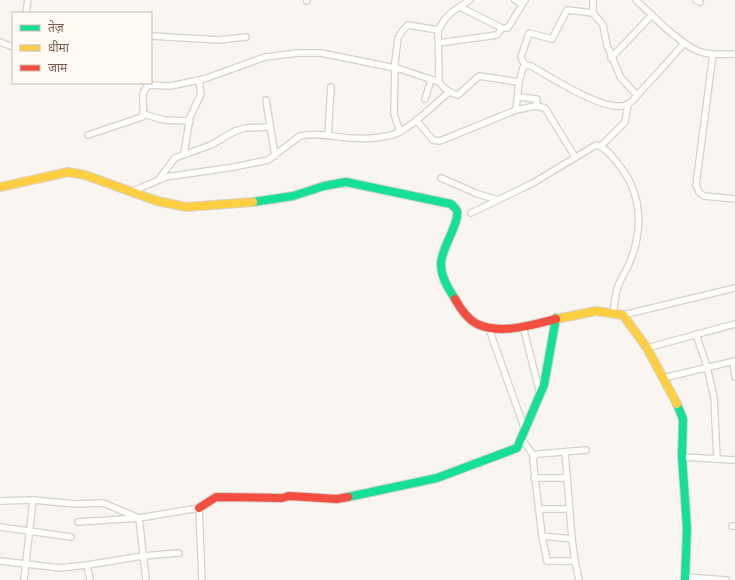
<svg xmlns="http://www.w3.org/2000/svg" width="735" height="580" font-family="Manrope,'Noto Sans Devanagari',sans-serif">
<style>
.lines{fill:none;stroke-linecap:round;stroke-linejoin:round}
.street-casing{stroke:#d7d1cb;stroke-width:8}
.fast-casing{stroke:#d9d2cb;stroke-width:10}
.slow-casing{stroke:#d9d2cb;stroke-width:10}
.jam-casing{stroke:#d9d2cb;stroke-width:10}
.street{stroke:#fefefd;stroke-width:5.5}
.fast{stroke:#16e098;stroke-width:8}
.slow{stroke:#ffcf43;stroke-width:8}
.jam{stroke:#f24e42;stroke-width:8}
</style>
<rect width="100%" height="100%" fill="#f9f5f0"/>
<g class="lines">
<g class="street-casing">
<g id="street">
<path d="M 470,0 L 452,12 L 445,19 L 438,30 L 439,82 C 444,89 449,93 458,95 L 479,76 L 519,82 L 523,68 L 526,65 L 531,66 C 549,76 609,116 628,104 C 633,101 637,95 641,91 C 656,75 670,60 684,43"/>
<polyline points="515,0 522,4"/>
<polyline points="593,0 593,13 603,25 607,45 621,78 637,95"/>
<path d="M 636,0 C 653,16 678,42 698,51 C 710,56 723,54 735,54"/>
<polyline points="696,0 700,2"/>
<polyline points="307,1 307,0"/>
<polyline points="460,7 502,28 507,28 509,26 525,0"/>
<polyline points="26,13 28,0"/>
<polyline points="151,36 219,40 246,37"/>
<polyline points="0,42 13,47"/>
<polyline points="439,43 497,35 502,28"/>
<polyline points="713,54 696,185 699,192 704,196 735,199"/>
<polyline points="611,58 652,15"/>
<polyline points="525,66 521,57 529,33 552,39 567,10 593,13"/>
<polyline points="518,97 537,99 536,106"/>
<polyline points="425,99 431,80"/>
<polyline points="266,100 275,156"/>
<polyline points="516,110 519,82"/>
<polyline points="143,114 164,120 190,121"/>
<polyline points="416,120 433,140 440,141 516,110 536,106 545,108 575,157"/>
<polyline points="400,132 394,114 395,62 398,38 403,30 408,25 438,30"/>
<path d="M 88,135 L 142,117 C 147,106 137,94 149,85 L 170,86 L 204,79 L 265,57 L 298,53 L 321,53 L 400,69 L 439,82"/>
<polyline points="328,135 331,87"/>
<polyline points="601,146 625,122 628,105"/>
<polyline points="184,154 190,117 201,94 199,80"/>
<polyline points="441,178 478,194 498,200"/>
<polyline points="159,179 175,158 211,145 235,131 246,128 270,127"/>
<path d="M 131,191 L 138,189 L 166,177 L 234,167 L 268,160 L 300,136 C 317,132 333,137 349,138 C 363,139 379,138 392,135 C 408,131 436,103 449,92"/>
<path d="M 471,213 L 533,183 L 596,145 C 605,146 613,158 619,165 C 642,194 644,229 629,264 C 626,271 621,278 618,286 C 615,294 615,304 613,313"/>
<polyline points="623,315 735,288"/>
<polyline points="523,326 540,394"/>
<polyline points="489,329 525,430"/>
<polyline points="696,334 707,367 714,397 717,459"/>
<polyline points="647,348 735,324"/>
<polyline points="733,362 735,377"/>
<polyline points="663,378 735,361"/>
<polyline points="521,438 534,456"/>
<polyline points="565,452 572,539 575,561 579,580"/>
<polyline points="682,457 735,460"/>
<polyline points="534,478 567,478"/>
<polyline points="33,500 76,504 103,503 139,518 199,508 202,580"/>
<polyline points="0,501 33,500 24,580"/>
<polyline points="538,509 569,509"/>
<polyline points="78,522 139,518 146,580"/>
<polyline points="732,526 735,526"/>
<polyline points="0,527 71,537"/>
<polyline points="542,536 572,539"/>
<polyline points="0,561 60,568 87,565 143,556 179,553"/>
<polyline points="575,561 547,561 542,536 533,460 534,456 538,454 586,450"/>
<polyline points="87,565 90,580"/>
<polyline points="686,577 726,580"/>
</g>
</g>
<g class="fast-casing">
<g id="fast">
<path d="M 253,202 L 293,196 L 324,186 L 346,182 L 451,204 C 453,206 456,208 457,211 C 460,223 441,248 441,264 C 441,277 448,288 455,299"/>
<polyline points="677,404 683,419 682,457 687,528 685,580"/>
<polyline points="348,497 437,478 517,448 544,385 556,318"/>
</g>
</g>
<g class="slow-casing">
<g id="slow">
<polyline points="0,187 68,172 85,175 157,201 186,207 253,202"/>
<polyline points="556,319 596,311 623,315 647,348 677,404"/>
</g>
</g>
<g class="jam-casing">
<g id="jam">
<path d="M 455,299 C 460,308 467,319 477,324 C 501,335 532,325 556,319"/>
<polyline points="199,508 216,497 282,498 289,496 337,499 348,497"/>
</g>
</g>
<use href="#street" class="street"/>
<use href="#fast" class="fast"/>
<use href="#slow" class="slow"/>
<use href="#jam" class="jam"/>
</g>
<rect x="12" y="12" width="140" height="72" fill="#fffaf3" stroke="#cabbb1"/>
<rect x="20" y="25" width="20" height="6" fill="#16e098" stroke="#cabbb1"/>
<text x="48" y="32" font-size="12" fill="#7a5c4d">तेज़</text>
<rect x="20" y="45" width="20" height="6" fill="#ffcf43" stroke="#cabbb1"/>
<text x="48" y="52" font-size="12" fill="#7a5c4d">धीमा</text>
<rect x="20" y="65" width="20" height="6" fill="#f24e42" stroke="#cabbb1"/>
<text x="48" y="72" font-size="12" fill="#7a5c4d">जाम</text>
</svg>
